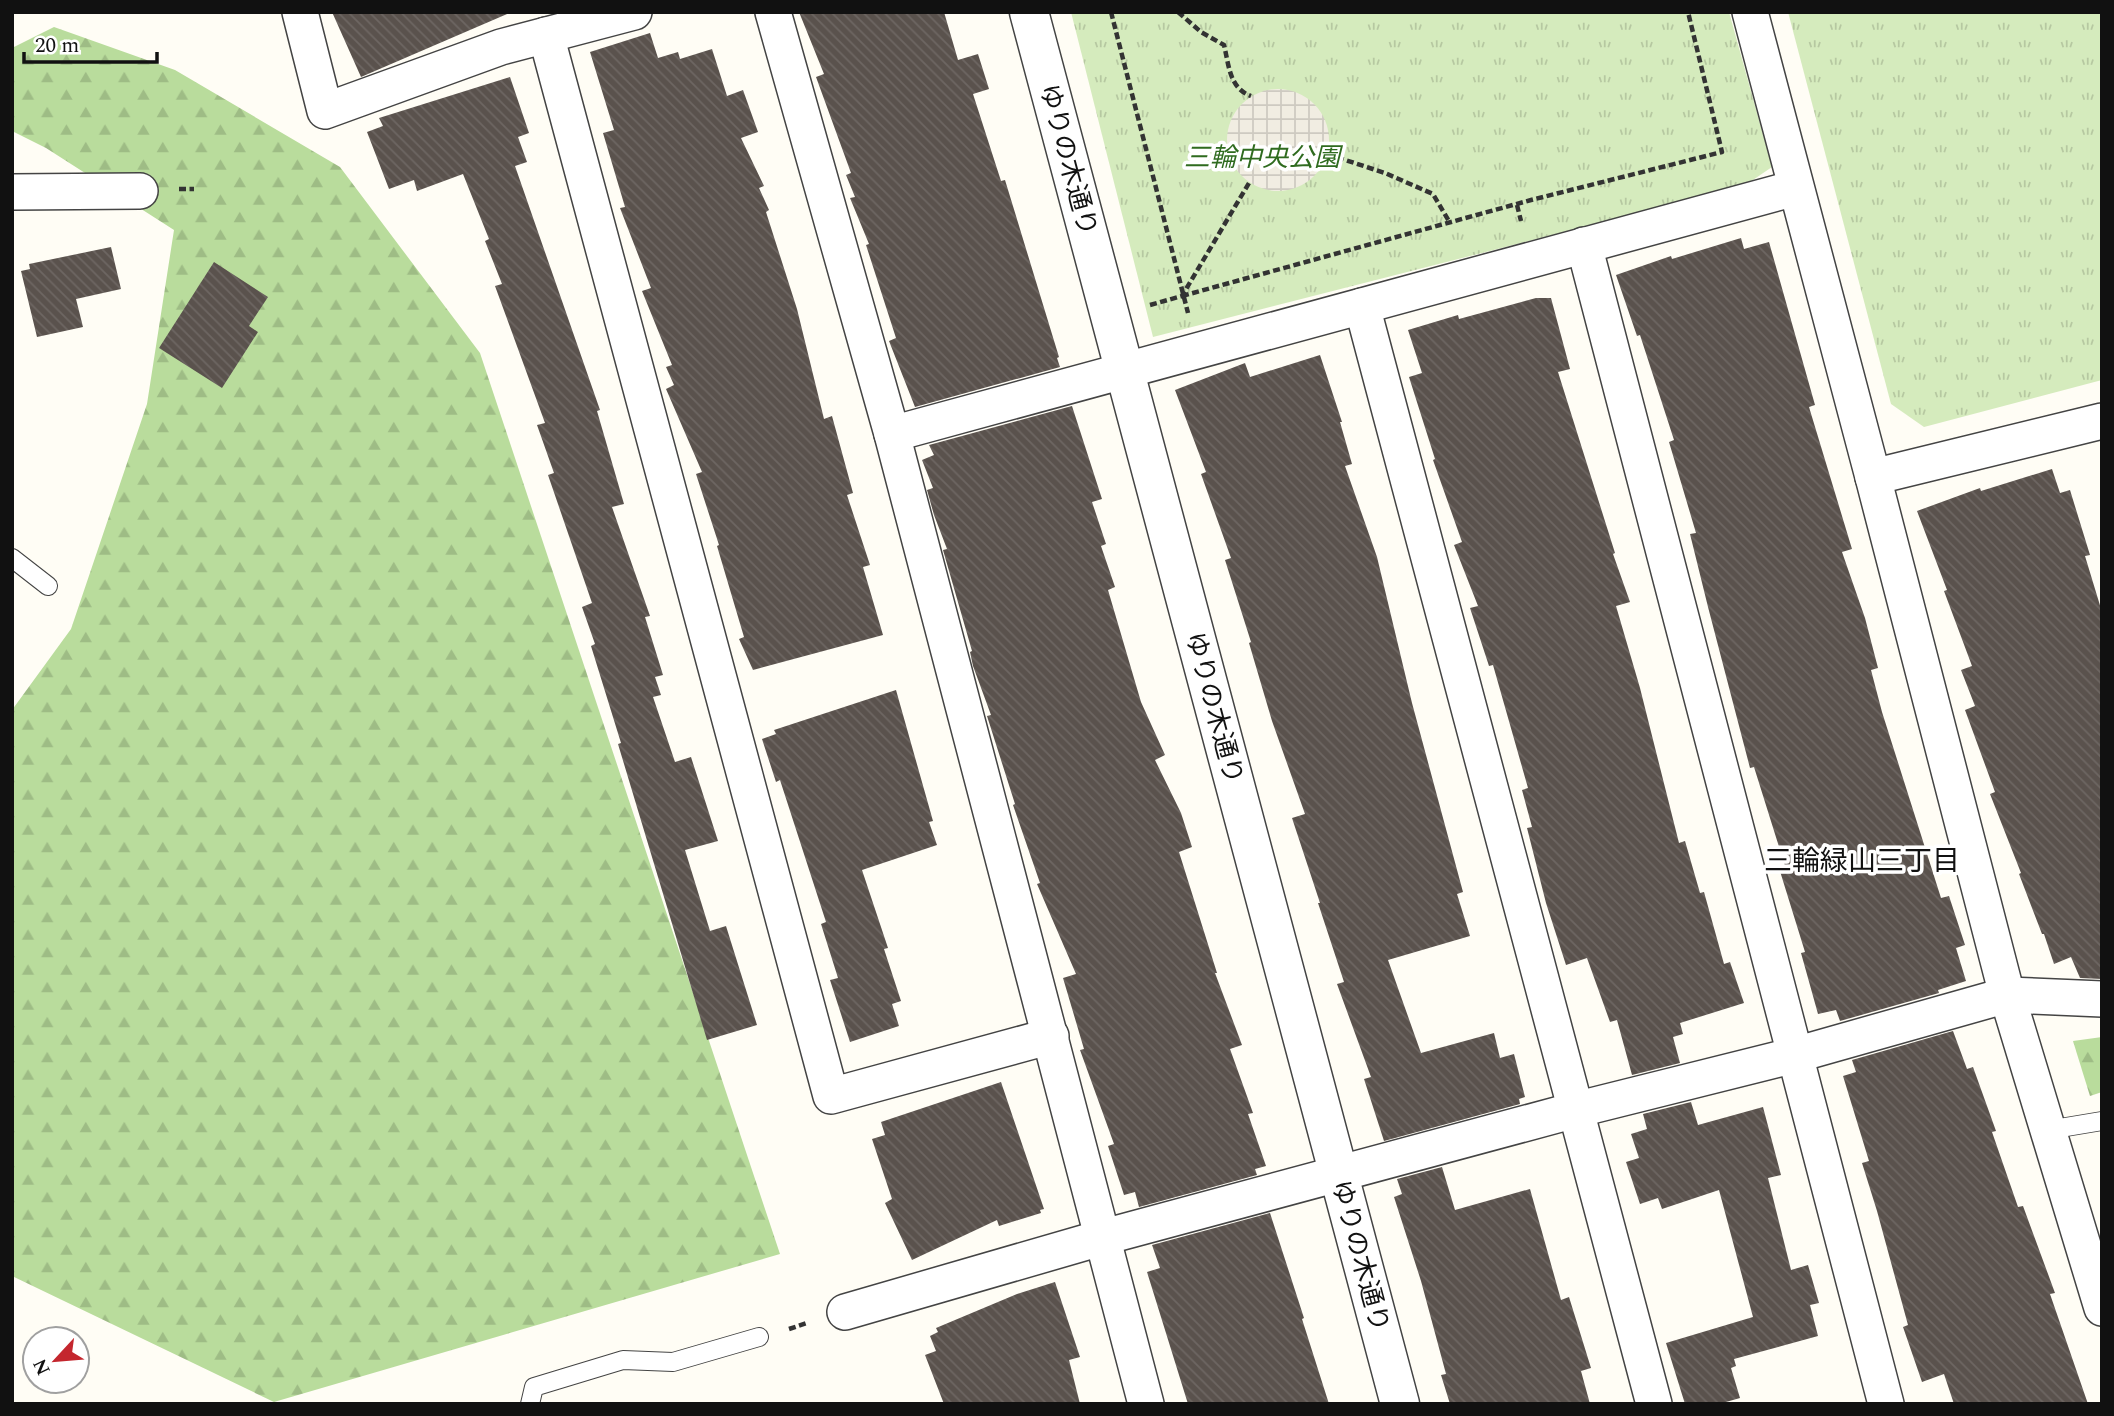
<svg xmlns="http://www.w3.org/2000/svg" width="2114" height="1416" font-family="Spectral,'Noto Sans JP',serif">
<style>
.grass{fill:url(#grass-tufts)}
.forest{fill:url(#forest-firs)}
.plaza{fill:url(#plaza-grid)}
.building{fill:url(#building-back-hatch)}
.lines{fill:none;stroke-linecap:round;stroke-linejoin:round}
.service-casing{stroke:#444;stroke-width:20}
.minor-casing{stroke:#444;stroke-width:38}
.tertiary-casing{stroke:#444;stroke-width:41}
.path{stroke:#333;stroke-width:4.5;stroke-dasharray:7 3.5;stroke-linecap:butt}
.service{stroke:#fff;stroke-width:18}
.minor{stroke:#fff;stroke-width:35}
.tertiary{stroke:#fff;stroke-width:38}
.labels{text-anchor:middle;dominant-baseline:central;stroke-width:7;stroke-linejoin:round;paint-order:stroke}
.park-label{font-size:26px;font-style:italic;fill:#2f6b1f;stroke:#fff}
.street-label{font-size:26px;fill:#111;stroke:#fff}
.neighbourhood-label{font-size:28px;fill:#111;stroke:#fff}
</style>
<defs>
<pattern id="grass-tufts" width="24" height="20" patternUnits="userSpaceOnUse" patternTransform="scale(1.75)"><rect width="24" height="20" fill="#d5ebbd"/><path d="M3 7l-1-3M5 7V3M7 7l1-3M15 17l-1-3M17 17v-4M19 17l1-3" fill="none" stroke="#b6c8a1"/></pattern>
<pattern id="forest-firs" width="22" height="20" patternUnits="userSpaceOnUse" patternTransform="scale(1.75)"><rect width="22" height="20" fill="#b9dc9c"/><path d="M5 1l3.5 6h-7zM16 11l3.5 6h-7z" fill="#9ebc85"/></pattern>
<pattern id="plaza-grid" width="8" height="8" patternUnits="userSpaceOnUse" patternTransform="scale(1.75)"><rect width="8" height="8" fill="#f1ede2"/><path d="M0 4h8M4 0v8" fill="none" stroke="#cecac1"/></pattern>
<pattern id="building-back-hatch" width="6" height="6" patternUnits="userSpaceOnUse" patternTransform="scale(1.75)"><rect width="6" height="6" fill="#5a524d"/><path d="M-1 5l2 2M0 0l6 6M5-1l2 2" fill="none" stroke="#6d6662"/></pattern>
</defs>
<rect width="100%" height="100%" fill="#fffdf5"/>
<g class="grass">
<polygon points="1071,12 1729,12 1772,167 1744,186 1153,337"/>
<polygon points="1788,12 2102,12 2102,380 1924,427 1891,404"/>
</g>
<g class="forest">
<polygon points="54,27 175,70 340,167 480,353 780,1254 274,1402 12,1276 12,710 71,629 147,404 174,230 46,148 12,131 12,48"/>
<polygon points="2102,1037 2102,1092 2090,1096 2073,1041"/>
</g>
<circle class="plaza" cx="1278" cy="140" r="51"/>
<g class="building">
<polygon points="332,12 512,12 361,77"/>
<polygon points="799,12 944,12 958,60 978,54 989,89 973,94 1001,181 1005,180 1059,357 1057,358 1060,367 915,407 889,341 896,338 866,245 869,244 850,198 855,197 846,175 851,173 816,77 824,74"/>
<polygon points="650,33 658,58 678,52 680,59 712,49 727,96 743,90 758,132 741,138 764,186 759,188 769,210 766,212 797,309 824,419 832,416 853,493 847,495 870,565 863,567 883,635 753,670 739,639 744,637 717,546 719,545 696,474 702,472 666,389 674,385 666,367 672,365 642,291 651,288 620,208 625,207 603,133 614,130 590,52"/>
<polygon points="510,77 529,133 518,137 527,162 515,166 600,410 597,411 624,504 612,507 650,616 645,617 663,675 655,677 661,695 653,697 675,762 691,757 718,841 685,850 710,931 726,926 757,1025 707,1040 618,744 621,743 591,646 595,644 582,607 592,603 548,475 554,473 537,425 545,423 495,286 502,284 485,241 489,239 463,174 417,191 414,180 389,189 367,132 383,126 379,118"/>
<polygon points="1741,238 1744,249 1769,242 1815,405 1809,407 1852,549 1842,552 1865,618 1878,668 1871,670 1882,712 1941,898 1949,896 1965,945 1956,948 1966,981 1938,990 1939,993 1840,1021 1836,1010 1818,1014 1801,953 1805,952 1779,868 1785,866 1754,767 1750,768 1708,607 1690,534 1696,533 1669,442 1674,440 1640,335 1637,336 1616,275 1671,256 1672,259"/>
<polygon points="111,247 121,289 76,299 83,327 37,337 21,271 30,269 29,264"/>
<polygon points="214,262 268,297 249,326 258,332 222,388 159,348"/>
<polygon points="1536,298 1551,298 1570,369 1558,372 1615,553 1613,554 1630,602 1616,606 1640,688 1679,843 1685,841 1700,893 1704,892 1724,964 1730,962 1744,1003 1680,1023 1683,1034 1673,1037 1680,1063 1632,1075 1617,1020 1610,1022 1587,958 1566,965 1546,903 1527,828 1532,827 1522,790 1528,788 1493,665 1489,666 1470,608 1478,606 1454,545 1462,542 1433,460 1435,459 1409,377 1422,373 1408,330 1458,315 1459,319"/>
<polygon points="1320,355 1342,422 1340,422 1352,464 1345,466 1377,557 1412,703 1463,892 1457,894 1470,936 1388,960 1421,1053 1494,1033 1500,1058 1514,1054 1525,1097 1519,1099 1520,1104 1384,1141 1364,1079 1371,1077 1337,984 1344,982 1318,903 1320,903 1292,818 1305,814 1272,721 1249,643 1251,642 1225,560 1231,558 1201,474 1206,472 1175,390 1245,363 1250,377"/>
<polygon points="1072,406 1102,499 1092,502 1106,544 1101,546 1115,587 1108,590 1141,702 1165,755 1155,760 1181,813 1192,847 1179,852 1217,973 1215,973 1242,1045 1230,1049 1253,1113 1248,1114 1266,1166 1255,1169 1257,1175 1139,1207 1135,1192 1124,1195 1108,1146 1114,1144 1080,1050 1084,1049 1063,978 1076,974 1037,884 1040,883 1013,805 1015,804 987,716 991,715 973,666 970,652 972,651 943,550 947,549 934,515 927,490 933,488 922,460 934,455 929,445"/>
<polygon points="2052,469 2060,493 2070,490 2090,555 2085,556 2102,612 2102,979 2080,978 2071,957 2054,964 2044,934 2042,934 2019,874 2021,873 1990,794 1995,792 1965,710 1975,706 1961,670 1972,666 1944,591 1947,590 1917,511 1980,488 1981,491"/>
<polygon points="896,690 933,821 929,822 937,845 862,870 888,948 884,949 901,1001 892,1004 899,1026 850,1042 830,980 838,978 821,924 826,922 780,780 776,782 762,739 776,734 774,730"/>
<polygon points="1953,1031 1967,1069 1973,1067 1996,1131 1992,1132 2018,1207 2023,1206 2055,1293 2050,1294 2088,1404 1954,1404 1944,1374 1922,1382 1903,1327 1908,1325 1877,1211 1862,1163 1869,1161 1843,1076 1856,1072 1852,1060"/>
<polygon points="1001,1082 1044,1209 1040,1210 1041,1213 999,1226 997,1220 912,1260 885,1203 892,1199 872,1139 885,1135 881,1122"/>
<polygon points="1691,1102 1698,1125 1763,1107 1781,1175 1768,1178 1791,1270 1808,1265 1819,1303 1810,1305 1818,1336 1734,1359 1736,1366 1731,1368 1740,1398 1719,1404 1685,1404 1666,1343 1753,1317 1719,1190 1662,1209 1658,1198 1640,1204 1626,1162 1639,1158 1631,1134 1647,1129 1643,1114"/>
<polygon points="1442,1167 1455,1210 1530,1189 1561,1300 1569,1297 1591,1368 1581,1371 1590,1404 1450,1404 1441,1375 1446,1374 1421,1281 1394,1197 1402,1194 1397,1179"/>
<polygon points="1270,1213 1304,1318 1302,1319 1329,1404 1188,1404 1147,1272 1160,1268 1152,1245"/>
<polygon points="1055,1282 1080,1357 1069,1360 1080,1404 944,1404 925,1355 936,1351 930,1336 938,1332 936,1328 1017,1294"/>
</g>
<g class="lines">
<g class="service-casing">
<g id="service">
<polyline points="12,558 48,586"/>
<polyline points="2048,1130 2102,1121"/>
<polyline points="530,1404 534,1387 623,1360 673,1362 759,1337"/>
</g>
</g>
<g class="minor-casing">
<g id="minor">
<polyline points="300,12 325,111 501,47 634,12"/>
<polyline points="773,12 892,434 1146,1404"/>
<polyline points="1750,12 1873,477 2007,995 2102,1308"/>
<polyline points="546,35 831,1096 1051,1036"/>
<polyline points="12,192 140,191"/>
<polyline points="1584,245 1886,1404"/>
<polyline points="1362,306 1654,1404"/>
<polyline points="892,434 1795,188"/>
<polyline points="1873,477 2102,421"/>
<polyline points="845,1312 1104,1237 1575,1110 1795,1055 2007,995 2102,999"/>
</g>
</g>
<g class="tertiary-casing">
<polyline id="tertiary" points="1029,12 1400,1404"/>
</g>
<g class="path">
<polyline points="1111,12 1188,313"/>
<path d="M 1178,12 L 1201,32 L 1224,45 C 1229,65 1229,88 1251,96"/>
<polyline points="1327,154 1385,173 1433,194 1450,223"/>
<polyline points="179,189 194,189"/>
<polyline points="1517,205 1521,221"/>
<polyline points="1182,296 1531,200 1722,152 1688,12"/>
<polyline points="1150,305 1182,296 1249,183"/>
<polyline points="789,1329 807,1323"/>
</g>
<use href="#service" class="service"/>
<use href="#minor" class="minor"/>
<use href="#tertiary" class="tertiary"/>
</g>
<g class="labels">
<g class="park-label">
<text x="1262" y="158">三輪中央公園</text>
</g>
<g class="street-label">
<text transform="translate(1068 160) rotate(75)">ゆりの木通り</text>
<text transform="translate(1214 708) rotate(75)">ゆりの木通り</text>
<text transform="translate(1360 1256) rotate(75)">ゆりの木通り</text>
</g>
<g class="neighbourhood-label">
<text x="1862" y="861">三輪緑山三丁目</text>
</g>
</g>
<rect width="2114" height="1416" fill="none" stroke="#111111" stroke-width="28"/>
<g transform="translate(56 1360) rotate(244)"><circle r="33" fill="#ffffff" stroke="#a0a0a0" stroke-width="2"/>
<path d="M0-5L12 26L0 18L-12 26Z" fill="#c4262e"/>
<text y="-10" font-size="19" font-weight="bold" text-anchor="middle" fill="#111111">N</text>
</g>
<path d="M24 52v10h133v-10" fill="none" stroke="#111111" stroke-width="3.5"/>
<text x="35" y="52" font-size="21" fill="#111111" stroke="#ffffff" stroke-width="5" paint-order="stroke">20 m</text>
</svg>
